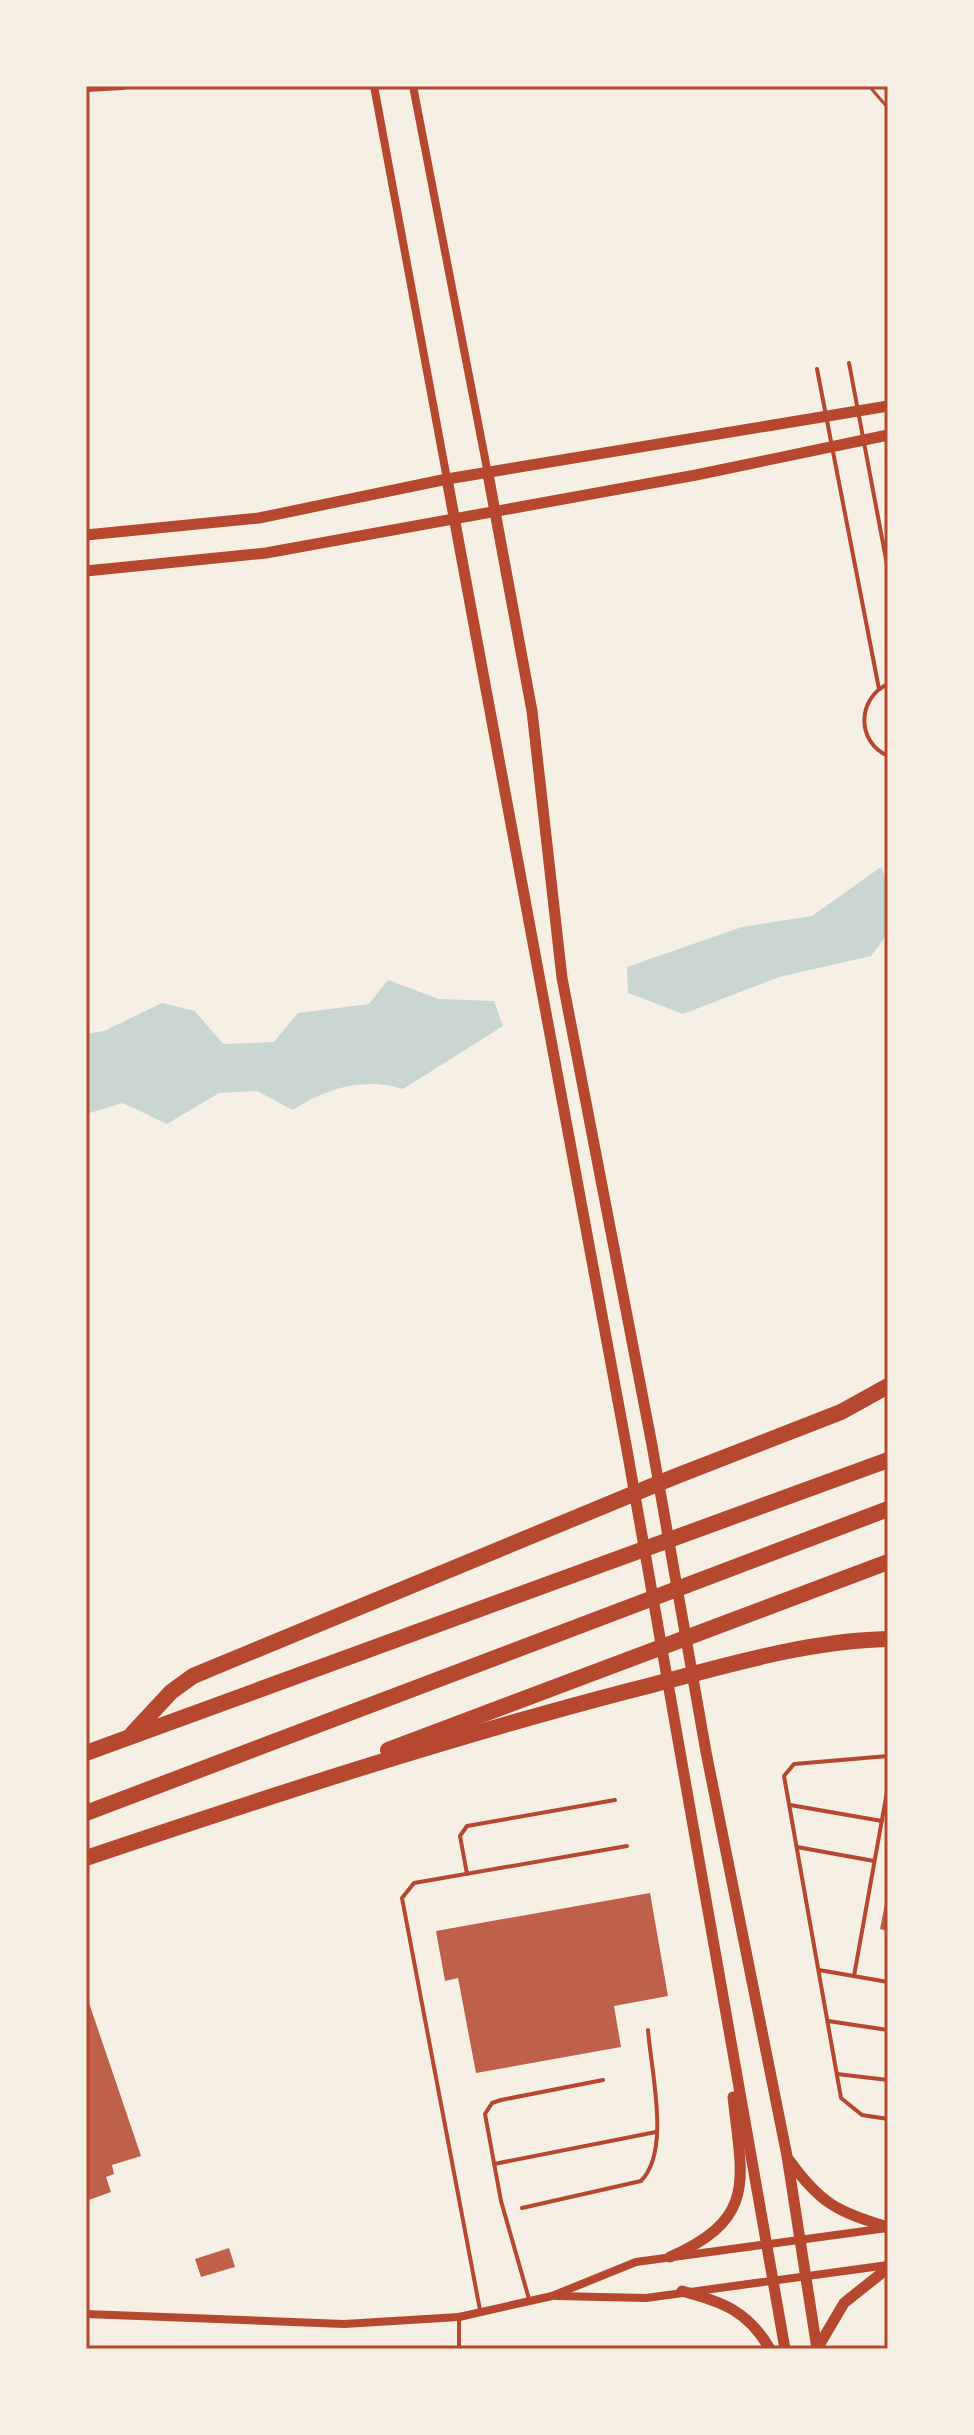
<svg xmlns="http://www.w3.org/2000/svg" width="974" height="2435" font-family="Rubik,sans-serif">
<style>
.water{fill:#c9d6d2}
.building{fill:#bf614a}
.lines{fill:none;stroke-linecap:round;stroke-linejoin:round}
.path{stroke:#b5482f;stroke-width:3}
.service{stroke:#b5482f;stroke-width:4}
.minor{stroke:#b5482f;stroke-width:8}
.tertiary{stroke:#b5482f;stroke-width:11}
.motorway{stroke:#b5482f;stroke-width:16}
.neatline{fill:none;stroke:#b5482f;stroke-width:3}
</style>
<rect width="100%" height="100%" fill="#f6efe4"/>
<g class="water">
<polygon points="881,867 888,884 888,933 871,956 779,977 683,1014 628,993 627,967 742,927 812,916"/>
<path d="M 388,980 L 439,999 L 494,1001 L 503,1026 L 403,1089 C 365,1077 326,1088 293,1110 L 257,1091 L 219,1093 L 167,1124 L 123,1103 L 86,1114 L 86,1034 L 104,1031 L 162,1003 L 195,1011 L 223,1044 L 274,1042 L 298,1013 L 369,1004 Z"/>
</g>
<g class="building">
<polygon points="650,1893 668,1996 614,2006 621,2047 476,2073 458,1978 445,1981 436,1931"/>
<polygon points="887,1893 888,1894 888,1931 880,1929"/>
<polygon points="87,1997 141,2156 112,2165 114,2174 106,2177 111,2192 86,2201"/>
<polygon points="229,2248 235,2267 201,2277 195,2259"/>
</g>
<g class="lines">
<polyline class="path" points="869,86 888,108"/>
<g class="service">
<polyline points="849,363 888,570"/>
<polyline points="817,369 879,689"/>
<path d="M 888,684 C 857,698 856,742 888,756"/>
<polyline points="888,1756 794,1764 784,1776 841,2098 862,2115 888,2119"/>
<polyline points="790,1805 882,1821"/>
<polyline points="797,1847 874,1861"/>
<polyline points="467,1874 460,1836 467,1826 615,1800"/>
<polyline points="819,1970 888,1982"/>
<polyline points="854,1976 888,1786"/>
<polyline points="828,2021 888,2030"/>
<polyline points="837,2074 888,2080"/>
<polyline points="494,2164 656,2132"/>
<path d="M 522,2208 L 641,2181 C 671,2151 651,2071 648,2030"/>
<polyline points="529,2299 501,2201 485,2114 492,2103 501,2100 603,2080"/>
<polyline points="480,2310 402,1898 414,1883 627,1846"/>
<polyline points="459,2349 459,2317"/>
</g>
<g class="minor">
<polyline points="374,86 447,479"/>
<polyline points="413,86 488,474"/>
<polyline points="86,88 123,86"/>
<polyline points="556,2296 646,2298 888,2265"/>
<polyline points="86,2314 344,2324 459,2317 552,2296 636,2262 887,2228"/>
</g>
<g class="tertiary">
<polyline points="488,474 532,711 562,978 652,1445 706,1752 787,2156 817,2349"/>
<polyline points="447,479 627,1450 785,2349"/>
<polyline points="86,535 259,518 447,479 888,406"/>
<polyline points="86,571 266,553 696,475 888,435"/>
<path d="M 789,2160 C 820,2203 837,2212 888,2227"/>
<path d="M 670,2257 C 758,2218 742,2180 733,2097"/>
<path d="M 682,2291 C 724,2303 747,2310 770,2349"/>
<polyline points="817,2349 844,2303 888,2268"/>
</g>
<g class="motorway">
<polyline points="132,1734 171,1692 193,1676 674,1477 841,1412 888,1386"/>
<polyline points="388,1750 888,1562"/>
<polyline points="86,1753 888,1460"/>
<polyline points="86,1813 888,1509"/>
<path d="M 86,1858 C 267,1797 447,1738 632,1690 C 715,1669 801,1641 888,1639"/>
</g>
</g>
<rect width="974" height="2435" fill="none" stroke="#f6efe4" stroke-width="176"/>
<rect x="88" y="88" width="798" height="2259" class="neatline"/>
</svg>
